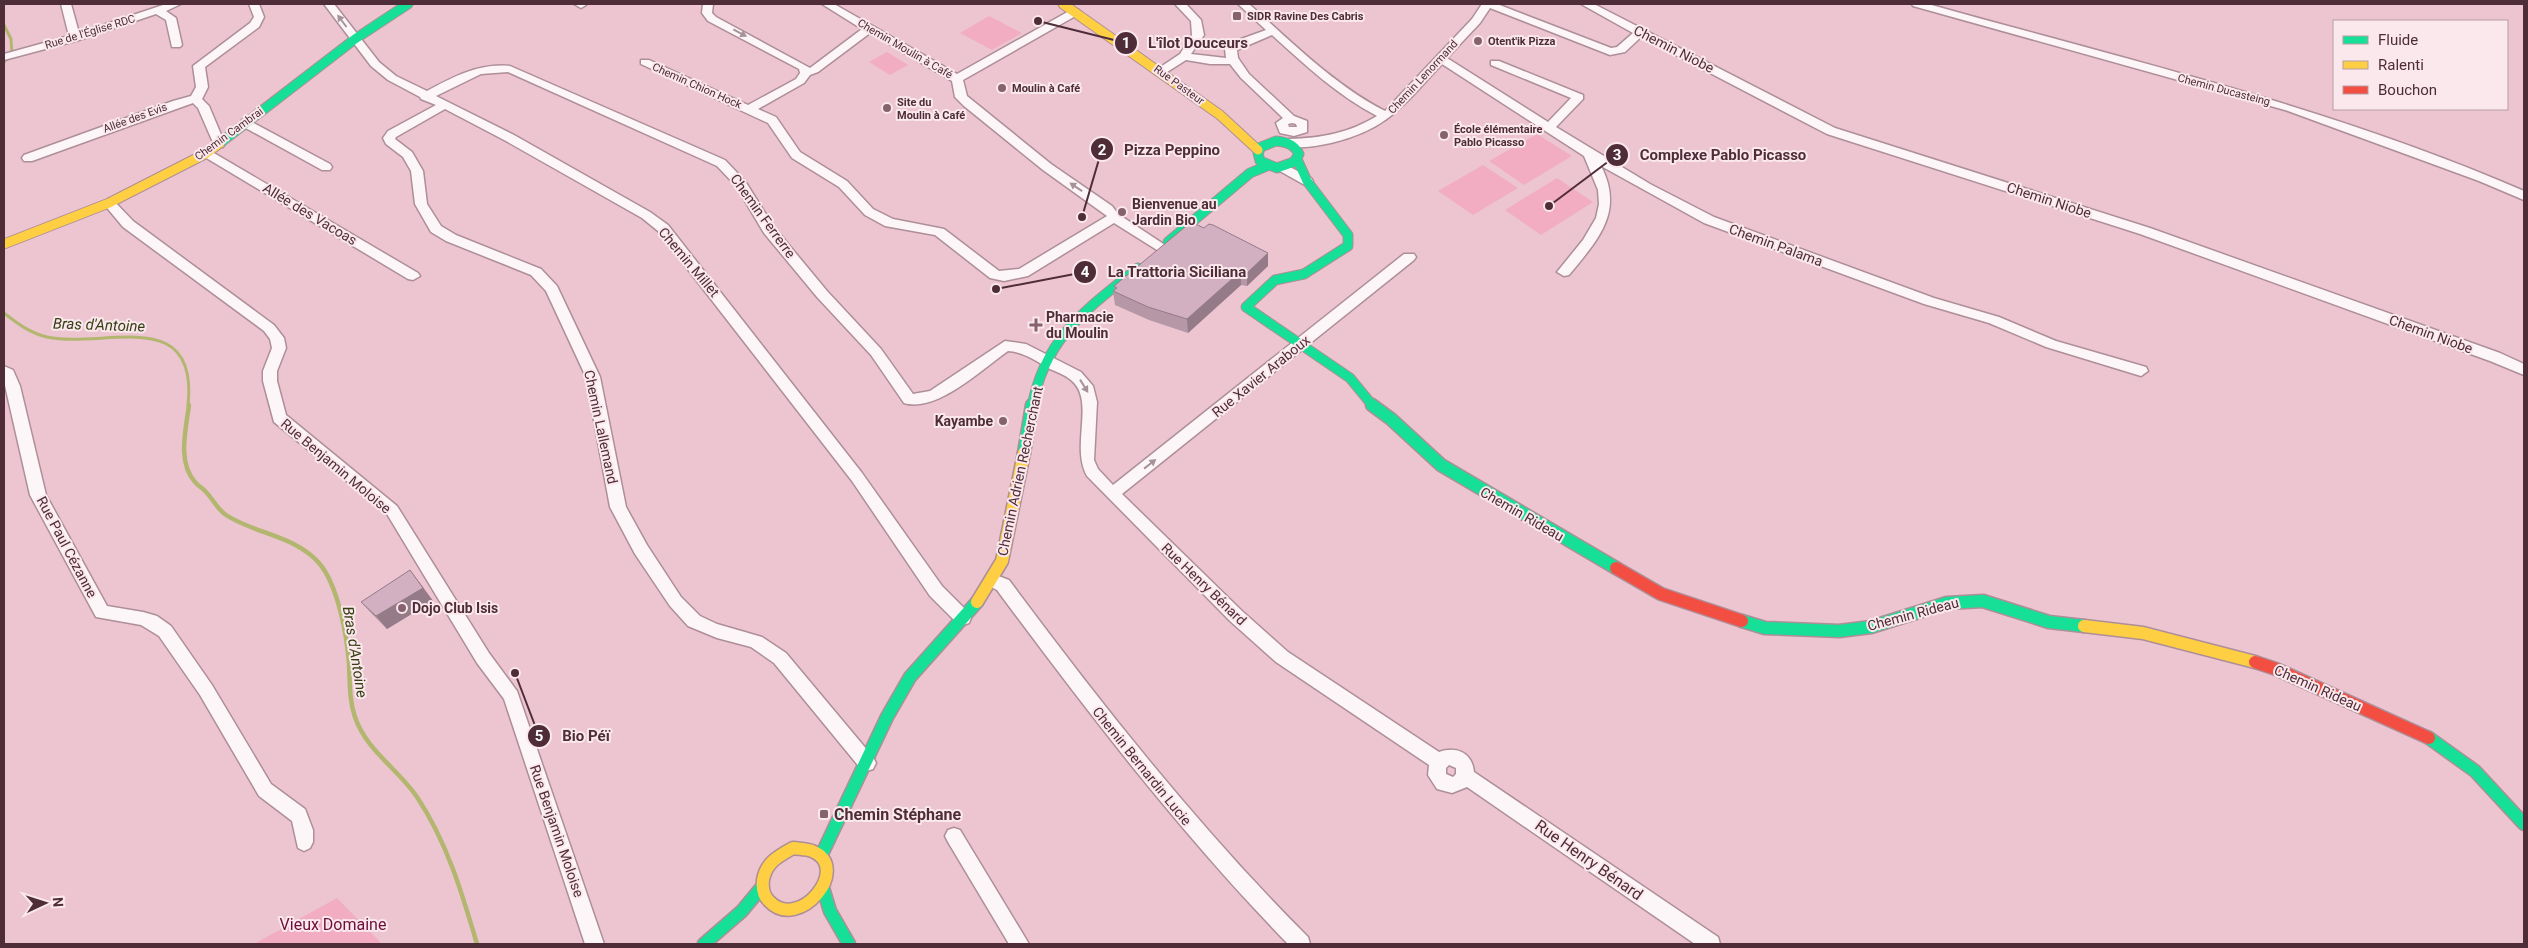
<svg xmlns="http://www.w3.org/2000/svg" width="2528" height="948" font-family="Roboto,sans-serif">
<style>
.green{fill:#f2adc3}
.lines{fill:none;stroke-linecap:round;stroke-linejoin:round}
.stream-far1{stroke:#b3b66f;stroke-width:3}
.stream{stroke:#b3b66f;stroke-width:4.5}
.street-casing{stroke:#ae8e98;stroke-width:3}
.fast-far1-casing{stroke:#ae8e98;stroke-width:11}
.fast-casing{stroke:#ae8e98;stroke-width:15}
.slow-far1-casing{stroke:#ae8e98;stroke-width:11}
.slow-casing{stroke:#ae8e98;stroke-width:15}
.jam-casing{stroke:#ae8e98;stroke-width:15}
.street{fill:#fcf6f8;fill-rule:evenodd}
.fast-far1{stroke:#16e098;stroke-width:9}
.fast{stroke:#16e098;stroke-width:12}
.slow-far1{stroke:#ffcf43;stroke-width:9}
.slow{stroke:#ffcf43;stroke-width:12}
.jam{stroke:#f24e42;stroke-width:12}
.wall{fill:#b597a6}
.shaded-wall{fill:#947b87}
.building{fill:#d3b0c1;stroke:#947b87}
.oneway{fill:#a69298}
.poi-dot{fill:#86626e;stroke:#fae8ed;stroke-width:2}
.labels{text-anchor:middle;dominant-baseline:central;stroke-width:4;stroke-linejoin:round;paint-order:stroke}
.far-poi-label{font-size:11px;font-weight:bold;fill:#4f2d38;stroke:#fae8ed;text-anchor:start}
.far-street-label{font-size:11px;fill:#4f2d38;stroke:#fae8ed}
.street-label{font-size:14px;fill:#4f2d38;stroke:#fae8ed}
.poi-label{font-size:14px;font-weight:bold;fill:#4f2d38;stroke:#fae8ed;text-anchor:start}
.water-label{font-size:15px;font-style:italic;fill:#353e12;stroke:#fae8ed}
.near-poi-label{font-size:16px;font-weight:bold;fill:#4f2d38;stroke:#fae8ed;text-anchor:start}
.near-street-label{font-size:16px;fill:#4f2d38;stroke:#fae8ed}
.near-park-label{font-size:16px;fill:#6d0d39;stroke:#fae8ed}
.leader{fill:none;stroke:#4f2d38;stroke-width:2}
.callout-dot{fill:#4f2d38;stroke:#fae8ed;stroke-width:2}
.mark-label{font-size:15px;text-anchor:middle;font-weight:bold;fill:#fff}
.callout-label{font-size:15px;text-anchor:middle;font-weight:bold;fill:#4f2d38;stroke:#fae8ed;stroke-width:4;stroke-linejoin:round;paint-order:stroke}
</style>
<rect width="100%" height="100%" fill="#ecc5d1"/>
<g class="green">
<polygon points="989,16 1022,33 992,50 960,33"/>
<polygon points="887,52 908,65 890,75 869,62"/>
<polygon points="1537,134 1572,156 1524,185 1489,161"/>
<polygon points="1483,165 1518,188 1473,215 1438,191"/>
<polygon points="1557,178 1593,202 1541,235 1505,210"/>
<polygon points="337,898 382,944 254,944"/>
</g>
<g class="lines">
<g class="stream-far1">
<polyline points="4,25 11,39 12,54 4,62"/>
<path d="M 4,313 C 18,324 30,333 47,337 C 105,349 199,304 188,406"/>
</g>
<path class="stream" d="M 189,405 C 186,429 177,462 195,482 C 198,486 203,488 206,492 C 213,499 217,509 226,515 C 255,534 296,536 319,563 C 338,585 347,636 349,664 C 350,682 349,700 355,717 C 366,750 398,769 417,797 C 447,842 462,893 477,944"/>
<g class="street-casing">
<g id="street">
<polygon points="61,4 71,4 79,33 166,4 181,4 166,11 176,18 182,45 180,47 172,47 166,20 156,14 79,40 4,60 4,54 69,36"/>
<polygon points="249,4 259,4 264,17 259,27 205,67 208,87 202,99 209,106 225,144 223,147 215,147 198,108 193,103 32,161 24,161 22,158 24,155 173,101 191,96 196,87 193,66 250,23 254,17"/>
<path d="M 324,4 L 334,4 L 379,62 L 396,76 L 427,91 C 453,77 479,63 510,66 L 725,160 L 745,181 L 774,227 L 827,291 L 881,349 L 913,394 L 930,391 L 1005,341 L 1026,344 L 1081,372 L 1093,386 L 1097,402 L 1094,460 L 1098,469 L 1113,485 L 1404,254 L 1414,254 L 1416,257 L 1414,260 L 1122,494 L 1242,611 L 1288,652 L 1439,752 C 1456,746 1472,752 1474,772 L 1718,937 L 1720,944 L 1695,944 L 1467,787 L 1452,793 L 1437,789 L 1428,775 L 1429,765 L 1276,662 L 1230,621 L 1087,476 C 1070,446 1096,400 1071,380 C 1065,375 1057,372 1050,369 C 1036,361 1024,352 1008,351 C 982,369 937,413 904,403 L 871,355 L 817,297 L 764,233 L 736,186 L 717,166 L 508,72 L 481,74 L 436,96 L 514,135 L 650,212 L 668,225 L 862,473 L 942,586 L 969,613 L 971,618 L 969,623 L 963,625 L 957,623 L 930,596 L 852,481 L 658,231 L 642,218 L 506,141 L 445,109 L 396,137 L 395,139 L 412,152 L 423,171 L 427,204 L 441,226 L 456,235 L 541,269 L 557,286 L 600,377 L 626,507 L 647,545 L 681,597 L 700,616 L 717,624 L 762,637 L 786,653 L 873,757 L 876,763 L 873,769 L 867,771 L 861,769 L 774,663 L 751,647 L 717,638 L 688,626 L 670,606 L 635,554 L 610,507 L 586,377 L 546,291 L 531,275 L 446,241 L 431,232 L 415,204 L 411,171 L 403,157 L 386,144 L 383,138 L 388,131 L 436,105 L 421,99 L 420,97 L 388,80 L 371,66 ZM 1449,765 L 1456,768 L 1456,774 L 1453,777 L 1446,774 L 1446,768 Z"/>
<polygon points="574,4 586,4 586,5 581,8"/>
<path d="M 703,4 L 713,4 L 712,13 L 716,17 L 810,68 L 862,29 L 822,4 L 834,4 L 957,74 L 1071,10 L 1079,10 L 1079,14 L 963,80 L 967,96 L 1051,164 L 1112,206 L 1118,214 L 1168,247 L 1167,250 L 1157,250 L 1114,223 L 1028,276 L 1004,281 L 990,278 L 935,235 L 885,226 L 865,215 L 839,187 L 792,158 L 768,123 L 641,64 L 641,60 L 649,60 L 748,105 L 796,79 L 800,73 L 799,69 L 708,21 L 702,13 ZM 870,33 L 952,81 L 955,97 L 964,106 L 1043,170 L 1107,216 L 1019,269 L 999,271 L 944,229 L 893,219 L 873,209 L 847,181 L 800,152 L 776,117 L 758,109 L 804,83 L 810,75 L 818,72 Z"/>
<path d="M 1175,4 L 1186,4 L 1201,20 L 1204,35 L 1191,54 L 1226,58 L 1225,49 L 1233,42 L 1266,30 L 1238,4 L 1249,4 C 1292,42 1333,84 1385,111 L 1472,19 L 1482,4 L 1497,4 L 1611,48 L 1617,47 L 1633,33 L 1581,4 L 1594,4 L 1835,128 L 2150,228 L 2500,353 L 2524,364 L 2524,375 L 2490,361 L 2140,234 L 1827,134 L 1641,37 L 1625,52 L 1610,55 L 1490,8 L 1480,23 L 1447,58 L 1548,122 L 1571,98 L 1491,65 L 1491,61 L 1499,61 L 1583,95 L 1583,99 L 1556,127 L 1650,184 L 1714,217 L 1934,298 L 1999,317 L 2056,341 L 2146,367 L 2148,371 L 2141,376 L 2046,347 L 1989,323 L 1924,304 L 1704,223 L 1601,166 C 1625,212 1597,241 1569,275 L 1564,276 L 1557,272 L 1583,240 L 1596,218 L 1599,204 L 1598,190 L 1584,156 L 1442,64 C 1403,105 1389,129 1331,143 C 1317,146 1299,149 1285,146 L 1285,140 L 1289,139 C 1322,138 1349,133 1377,116 C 1337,95 1305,65 1272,35 L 1237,50 L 1238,58 L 1249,74 L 1294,116 L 1307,121 L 1307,132 L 1294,136 L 1280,133 L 1276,123 L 1283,118 L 1241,78 L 1230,64 L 1210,64 L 1186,60 L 1164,74 L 1156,74 L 1156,70 L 1180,54 L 1192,35 L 1191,21 ZM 1292,123 L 1296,124 L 1297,127 L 1289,127 L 1288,124 Z"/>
<path d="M 1912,4 L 1928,4 C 2128,60 2333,108 2524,191 L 2524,200 L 2479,181 L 2285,110 L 1913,6 Z"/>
<polygon points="246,119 330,164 332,167 330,170 322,170 242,126 242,120"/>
<polygon points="207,149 418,273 420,276 413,280 408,279 203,156 201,153"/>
<polygon points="1282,163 1311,178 1313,181 1307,185 1303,184 1278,170 1276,167"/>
<polygon points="109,199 113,200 133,221 274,325 284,338 286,348 277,371 277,381 286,415 397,506 489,653 517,691 604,944 585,944 504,699 477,663 387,514 274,422 263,381 263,371 272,348 270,339 264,331 123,227 103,203"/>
<polygon points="4,366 13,370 20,386 46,495 107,606 143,612 157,616 171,626 212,685 271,784 305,809 313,830 313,842 310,848 304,851 298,848 292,821 259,796 200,695 159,636 141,625 96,617 30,495 4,381"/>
<path d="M 993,574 L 1009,580 C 1102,705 1198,827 1308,937 L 1310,944 L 1288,944 C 1181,834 1088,713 997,590 L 987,585 L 985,580 L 987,575 Z"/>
<polygon points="954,828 960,830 1029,944 1009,944 948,842 945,836 948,830"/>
</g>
</g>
<g class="fast-far1-casing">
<g id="fast-far1">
<path d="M 1276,141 C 1286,142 1294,144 1299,154 L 1294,162 L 1277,168 L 1260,161 L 1258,153 L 1261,147 Z"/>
<polyline points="220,143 355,39 408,4"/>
<polyline points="1297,159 1307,181 1348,235 1348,246 1304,274 1275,280 1246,307 1350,378 1373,406"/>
<polyline points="1168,242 1250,173 1267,166"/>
<path d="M 1032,406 C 1046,336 1086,310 1138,268"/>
</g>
</g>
<g class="fast-casing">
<g id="fast">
<polyline points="1372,405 1391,419 1441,465 1616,568"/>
<polyline points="1024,453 1032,405"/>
<polyline points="1742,621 1765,628 1839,631 1871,627 1947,603 1983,601 2049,622 2084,626"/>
<polyline points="2429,738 2475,771 2524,824"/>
<polyline points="821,856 887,717 910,677 977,602"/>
<polyline points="823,888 830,911 849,944"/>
<polyline points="704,944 742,911 761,888"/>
</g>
</g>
<g class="slow-far1-casing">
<g id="slow-far1">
<polyline points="1063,4 1220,115 1258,150"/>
<polyline points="4,244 109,203 205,154 220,143"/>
</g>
</g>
<g class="slow-casing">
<g id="slow">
<polyline points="977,602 1002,561 1024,453"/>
<polyline points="2084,626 2143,633 2255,662"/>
<path d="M 793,848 C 799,849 807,849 812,851 C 853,867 799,933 769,901 C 764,896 762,888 763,880 C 766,862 779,856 793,848 Z"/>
</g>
</g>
<g class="jam-casing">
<g id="jam">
<polyline points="1616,568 1661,594 1742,621"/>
<polyline points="2255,662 2276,669 2429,738"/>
</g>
</g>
<use href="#street" class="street"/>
<use href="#fast-far1" class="fast-far1"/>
<use href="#fast" class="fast"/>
<use href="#slow-far1" class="slow-far1"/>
<use href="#slow" class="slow"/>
<use href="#jam" class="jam"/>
</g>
<g class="wall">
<polygon points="1204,228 1268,253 1268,266 1247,286 1241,285 1188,333 1149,320 1115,305 1113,291 1115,290 1114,286"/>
<polygon points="420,583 433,601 387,629 372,614 361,602"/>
</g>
<g class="shaded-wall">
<polygon points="1268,253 1268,266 1247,286 1247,273"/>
<polygon points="1241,271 1241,285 1188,333 1187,319"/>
<polygon points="410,570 433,601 387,629 376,616"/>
</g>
<g class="building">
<polygon points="1191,222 1204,228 1209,224 1213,225 1268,253 1247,273 1241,271 1187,319 1148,307 1113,291 1117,288 1114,286"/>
<polygon points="410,570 423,588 376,616 361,602"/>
</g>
<defs><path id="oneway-solid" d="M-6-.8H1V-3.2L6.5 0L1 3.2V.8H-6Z" transform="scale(1.25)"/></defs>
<g class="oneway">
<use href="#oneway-solid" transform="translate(342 21) rotate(-127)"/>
<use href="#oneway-solid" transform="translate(740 33) rotate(28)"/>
<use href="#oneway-solid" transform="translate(1076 187) rotate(-146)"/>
<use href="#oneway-solid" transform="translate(1084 386) rotate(58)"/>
<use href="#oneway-solid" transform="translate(1150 464) rotate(-38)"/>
</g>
<g class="poi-dot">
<rect x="1232" y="11" width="10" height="10" rx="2.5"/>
<circle cx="1478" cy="41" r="5"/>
<circle cx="1002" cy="88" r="5"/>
<circle cx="887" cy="108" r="5"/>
<circle cx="1444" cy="135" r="5"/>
<circle cx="1122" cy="212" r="5"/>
<path d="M1033.5 317.5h5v5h5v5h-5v5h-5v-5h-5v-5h5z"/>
<circle cx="1003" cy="421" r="5"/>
<circle cx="402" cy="608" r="5"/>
<rect x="819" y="809" width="10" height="10" rx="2.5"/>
</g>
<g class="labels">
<g class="far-poi-label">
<text x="1247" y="16">SIDR Ravine Des Cabris</text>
<text x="1488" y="41">Otent'ik Pizza</text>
<text x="1012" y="88">Moulin à Café</text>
<text x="897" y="102">Site du<tspan x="897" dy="13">Moulin à Café</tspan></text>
<text x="1454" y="129">École élémentaire<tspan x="1454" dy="13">Pablo Picasso</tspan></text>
</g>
<g class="far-street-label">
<text transform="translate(90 32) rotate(-17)">Rue de l'Église RDC</text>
<text transform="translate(905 49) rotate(30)">Chemin Moulin à Café</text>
<text transform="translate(1423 77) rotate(-47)">Chemin Lenormand</text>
<text transform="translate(1179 85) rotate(36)">Rue Pasteur</text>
<text transform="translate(697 86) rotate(24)">Chemin Chion Hock</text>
<text transform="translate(2224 90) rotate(15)">Chemin Ducasteing</text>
<text transform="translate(135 118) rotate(-20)">Allée des Evis</text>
<text transform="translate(229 134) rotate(-36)">Chemin Cambrai</text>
</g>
<g class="street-label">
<text transform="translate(1674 49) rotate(27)">Chemin Niobe</text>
<text transform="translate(2049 200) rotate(18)">Chemin Niobe</text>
<text transform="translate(310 214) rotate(31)">Allée des Vacoas</text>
<text transform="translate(763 216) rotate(54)">Chemin Ferrerre</text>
<text transform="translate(1776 245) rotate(20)">Chemin Palama</text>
<text transform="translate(689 262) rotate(50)">Chemin Millet</text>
<text transform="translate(2431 334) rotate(20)">Chemin Niobe</text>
<text transform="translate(1261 376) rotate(-39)">Rue Xavier Araboux</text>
<text transform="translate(601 427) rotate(78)">Chemin Lallemand</text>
<text transform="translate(336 466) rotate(40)">Rue Benjamin Moloise</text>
<text transform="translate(1020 471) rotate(-78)">Chemin Adrien Recherchant</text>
<text transform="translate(1522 514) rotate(30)">Chemin Rideau</text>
<text transform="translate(67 547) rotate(62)">Rue Paul Cézanne</text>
<text transform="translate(1204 584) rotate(44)">Rue Henry Bénard</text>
<text transform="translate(1913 614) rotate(-15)">Chemin Rideau</text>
<text transform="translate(2318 688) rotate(24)">Chemin Rideau</text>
<text transform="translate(1142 766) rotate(51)">Chemin Bernardin Lucie</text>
<text transform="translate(557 831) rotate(71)">Rue Benjamin Moloise</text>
</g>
<g class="poi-label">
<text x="1132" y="204">Bienvenue au<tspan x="1132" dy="16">Jardin Bio</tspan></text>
<text x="1046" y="317">Pharmacie<tspan x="1046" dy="16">du Moulin</tspan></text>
<text x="993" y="421" text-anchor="end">Kayambe</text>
<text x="412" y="608">Dojo Club Isis</text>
</g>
<g class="water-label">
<text transform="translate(99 325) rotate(2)">Bras d'Antoine</text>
<text transform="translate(355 652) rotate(81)">Bras d'Antoine</text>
</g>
<g class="near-poi-label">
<text x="834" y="814">Chemin Stéphane</text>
</g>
<g class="near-street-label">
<text transform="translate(1589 860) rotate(35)">Rue Henry Bénard</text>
</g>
<g class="near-park-label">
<text x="333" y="924">Vieux Domaine</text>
</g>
</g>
<path class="leader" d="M1038 21L1126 43M1082 217L1102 149M1549 206L1617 155M996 289L1085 272M515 673L539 736"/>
<g class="callout-dot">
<circle cx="1038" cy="21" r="5"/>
<circle cx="1082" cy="217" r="5"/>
<circle cx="1549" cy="206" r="5"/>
<circle cx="996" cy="289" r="5"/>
<circle cx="515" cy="673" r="5"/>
<circle cx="1126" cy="43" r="12"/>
<circle cx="1102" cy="149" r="12"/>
<circle cx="1617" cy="155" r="12"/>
<circle cx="1085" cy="272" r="12"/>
<circle cx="539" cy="736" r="12"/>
</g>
<g class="mark-label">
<text x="1126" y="48">1</text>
<text x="1102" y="155">2</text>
<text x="1617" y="160">3</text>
<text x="1085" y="277">4</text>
<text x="539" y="741">5</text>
</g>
<g class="callout-label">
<text x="1198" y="48">L'îlot Douceurs</text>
<text x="1172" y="155">Pizza Peppino</text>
<text x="1723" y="160">Complexe Pablo Picasso</text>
<text x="1177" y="277">La Trattoria Siciliana</text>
<text x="586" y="741">Bio Péï</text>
</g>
<rect width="2528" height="948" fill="none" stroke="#4f2d38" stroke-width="10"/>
<rect x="2333" y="20" width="175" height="90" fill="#fae8ed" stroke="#b69da5"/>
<rect x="2343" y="36" width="25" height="8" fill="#16e098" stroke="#b69da5"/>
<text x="2378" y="45" font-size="15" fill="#4f2d38">Fluide</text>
<rect x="2343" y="61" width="25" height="8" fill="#ffcf43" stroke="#b69da5"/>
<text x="2378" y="70" font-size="15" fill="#4f2d38">Ralenti</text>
<rect x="2343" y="86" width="25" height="8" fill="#f24e42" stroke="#b69da5"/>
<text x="2378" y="95" font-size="15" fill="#4f2d38">Bouchon</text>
<g transform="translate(45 903) rotate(86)" stroke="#fae8ed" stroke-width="4" paint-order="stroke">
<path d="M0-4L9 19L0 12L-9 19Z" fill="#4f2d38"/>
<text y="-8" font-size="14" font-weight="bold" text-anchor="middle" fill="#4f2d38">N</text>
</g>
</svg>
